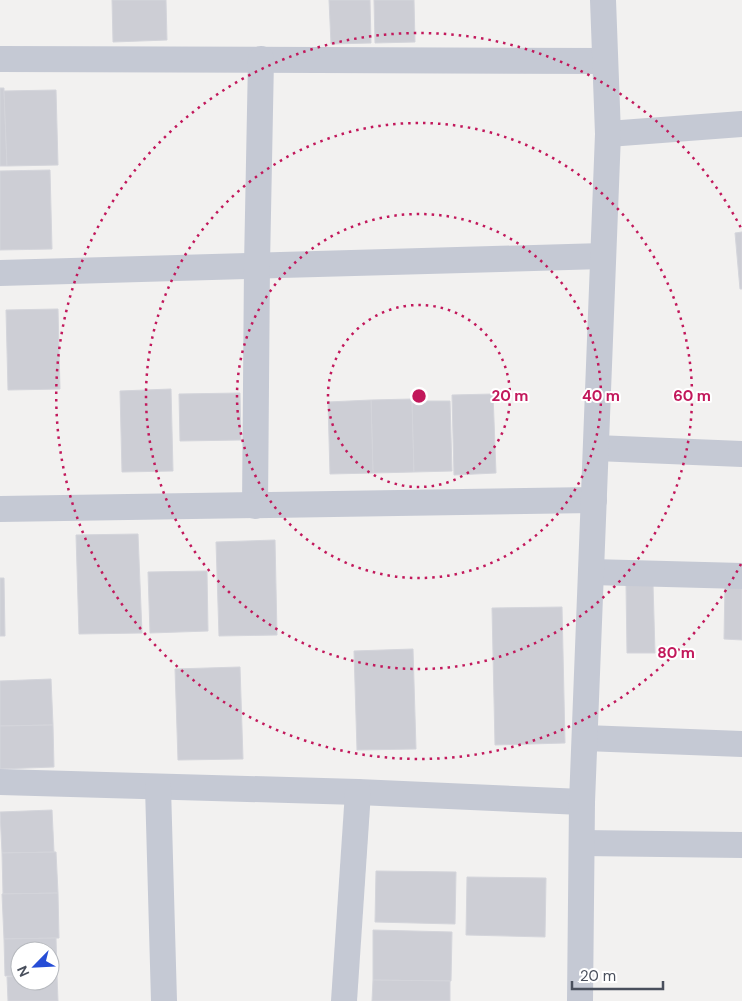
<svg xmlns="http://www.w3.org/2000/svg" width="742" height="1001" font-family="'DM Sans',sans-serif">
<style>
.building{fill:#cdced5;stroke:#d4d5db}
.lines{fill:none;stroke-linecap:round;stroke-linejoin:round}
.minor{stroke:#c5c9d4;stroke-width:26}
.ring{fill:none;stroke:#c2185b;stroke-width:2.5;stroke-dasharray:2.5 5}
.centre{fill:#c2185b;stroke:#fff;stroke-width:2.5}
.ring-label{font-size:15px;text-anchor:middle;font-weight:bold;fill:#c2185b;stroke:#fff;stroke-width:4;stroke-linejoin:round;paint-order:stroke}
</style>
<rect width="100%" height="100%" fill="#f2f1f0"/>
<g class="building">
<polygon points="112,0 166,0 167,40 113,42"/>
<polygon points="329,0 370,0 371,43 331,44"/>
<polygon points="374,0 414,0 415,42 375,43"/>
<polygon points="0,88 4,88 4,91 7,166 0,166"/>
<polygon points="56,90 58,165 7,166 4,91"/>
<polygon points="50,170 52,249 0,250 0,171"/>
<polygon points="742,232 742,289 740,289 735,233"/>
<polygon points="58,309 60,389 8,390 6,310"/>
<polygon points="171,389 173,471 122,472 120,391"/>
<polygon points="240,393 241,440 180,441 179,394"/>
<polygon points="493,394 496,473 454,475 452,395"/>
<polygon points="412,399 414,472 373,473 371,400"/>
<polygon points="371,400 373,473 330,474 328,402"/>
<polygon points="412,401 450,401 452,471 414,472"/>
<polygon points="138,534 142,633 79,634 76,535"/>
<polygon points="275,540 277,635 219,636 216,542"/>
<polygon points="207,571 208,631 150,633 148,572"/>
<polygon points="0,578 4,578 5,636 0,636"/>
<polygon points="626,584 653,584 655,653 627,653"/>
<polygon points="725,584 742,585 742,640 724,639"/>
<polygon points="562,607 565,743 495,745 492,608"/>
<polygon points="413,649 416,749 357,750 354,651"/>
<polygon points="240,667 243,759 178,760 175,669"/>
<polygon points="51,679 53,725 0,726 0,681"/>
<polygon points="53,725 54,767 0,769 0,726"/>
<polygon points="52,810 54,852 2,853 0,812"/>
<polygon points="56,852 58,893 3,894 2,853"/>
<polygon points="376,871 456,872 455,924 375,922"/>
<polygon points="467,877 546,878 545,937 466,935"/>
<polygon points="58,893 59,938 4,939 2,894"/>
<polygon points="373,930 452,932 451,981 373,980"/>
<polygon points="56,938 57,975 50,975 50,951 20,951 20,976 5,976 4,939"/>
<polygon points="50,975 57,975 58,1001 8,1001 7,977 20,976 20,981 50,981"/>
<polygon points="373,980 450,981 450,1001 372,1001"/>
</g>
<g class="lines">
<g class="minor">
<polyline points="0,59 605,61"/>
<polyline points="608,134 742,124"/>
<polyline points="0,273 603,256"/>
<polyline points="596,448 742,454"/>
<polyline points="255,506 257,265 261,59"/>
<polyline points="0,509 594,500"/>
<polyline points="591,572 742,576"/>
<polyline points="585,738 742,744"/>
<polyline points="0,782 358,792 582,802"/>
<polyline points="158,787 164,1001"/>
<polyline points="582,843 742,845"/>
<polyline points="344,1001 358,792"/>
<polyline points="580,1001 582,802 608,134 603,0"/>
</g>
</g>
<g class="ring">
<circle cx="419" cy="396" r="91"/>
<circle cx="419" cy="396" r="182"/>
<circle cx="419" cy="396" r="273"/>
<path d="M741 564A363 363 0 1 1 741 228"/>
</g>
<circle cx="419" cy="396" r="8" class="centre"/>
<g class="ring-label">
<text x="510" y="401">20 m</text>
<text x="601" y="401">40 m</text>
<text x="692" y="401">60 m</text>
<text x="676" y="658">80 m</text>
</g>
<g transform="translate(35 966) rotate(246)"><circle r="24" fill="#ffffff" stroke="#b6b9be"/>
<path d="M0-4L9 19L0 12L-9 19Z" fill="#264dd6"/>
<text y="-8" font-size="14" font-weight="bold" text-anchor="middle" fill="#494f5c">N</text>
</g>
<path d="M572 981v8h91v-8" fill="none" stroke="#494f5c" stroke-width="2.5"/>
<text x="580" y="981" font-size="15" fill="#494f5c" stroke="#ffffff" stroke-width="4" paint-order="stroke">20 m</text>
</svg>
